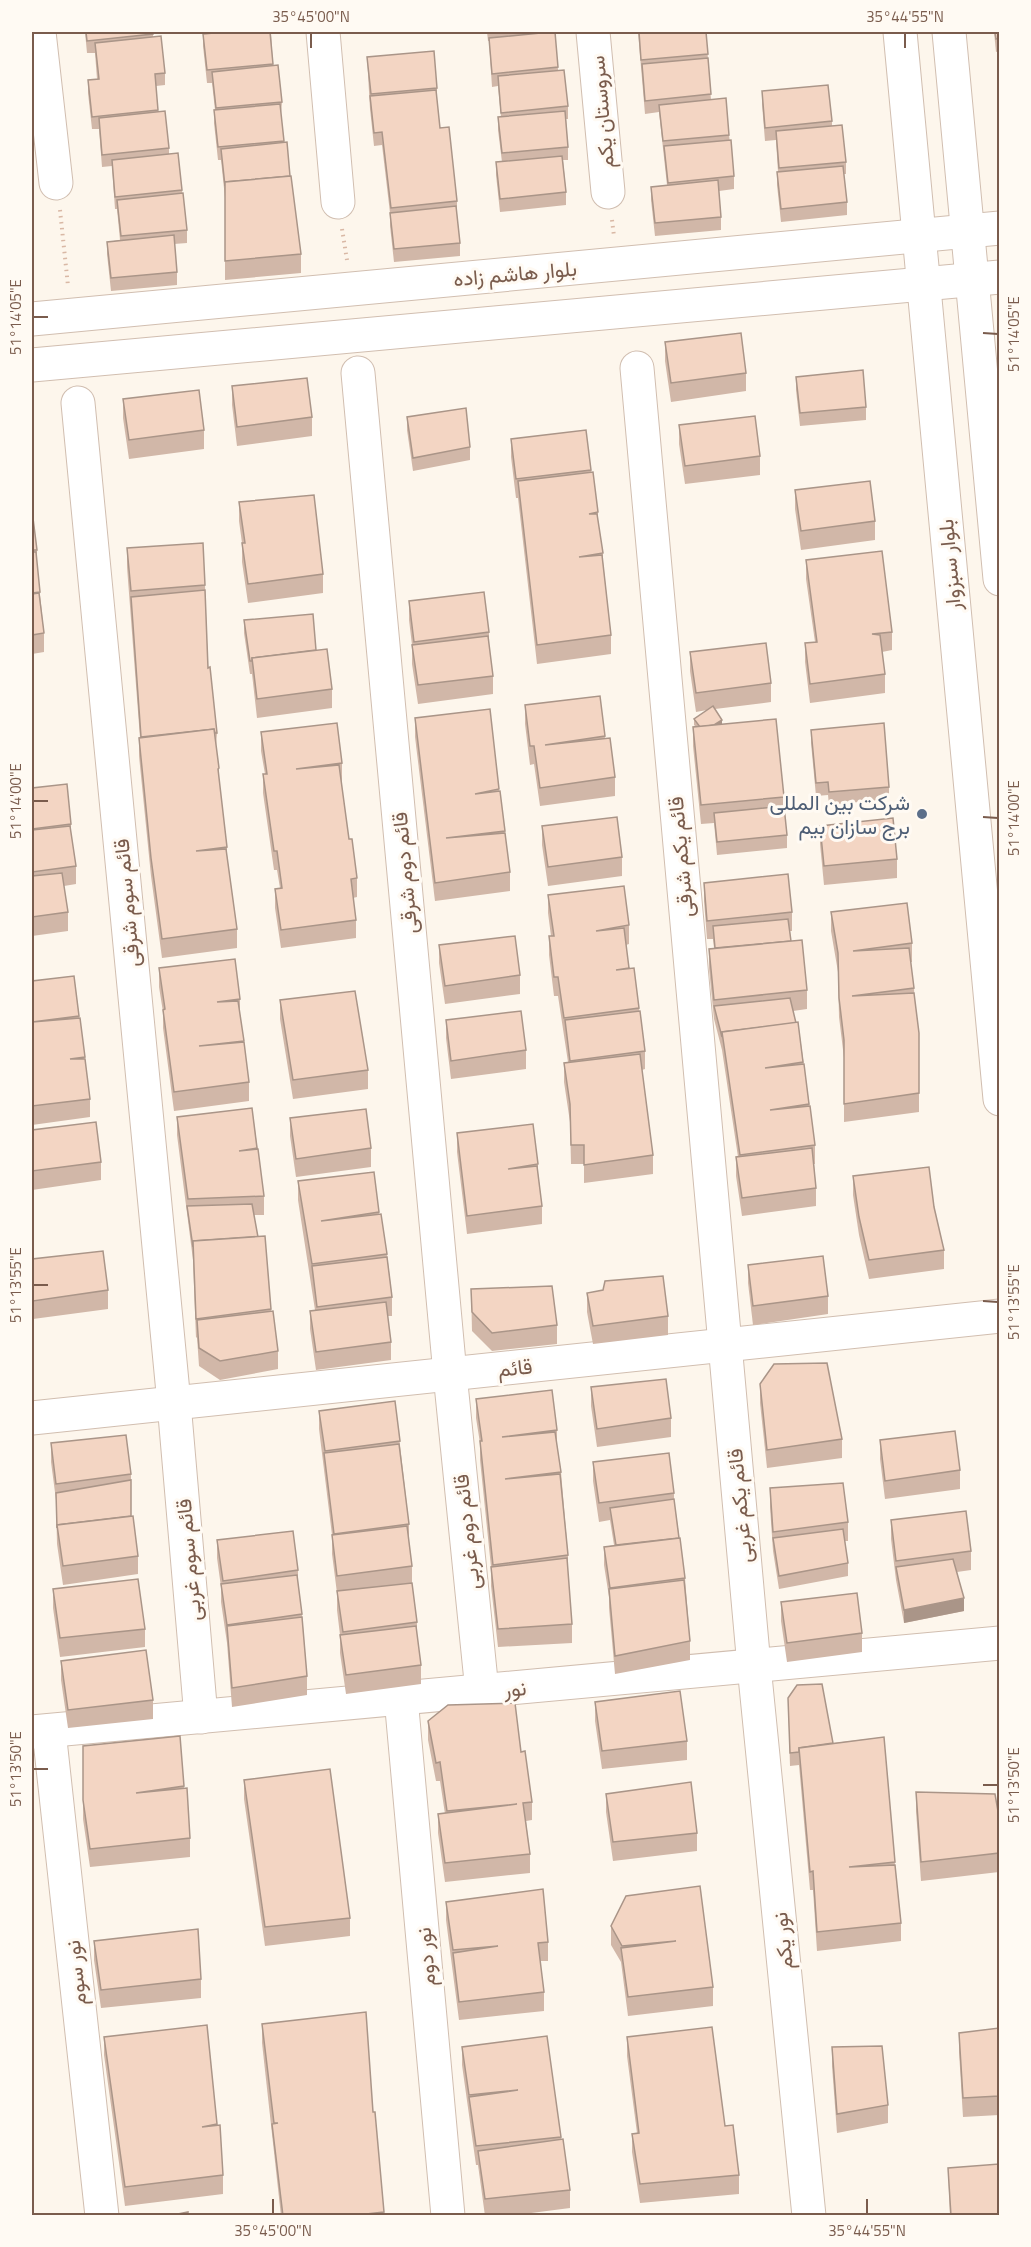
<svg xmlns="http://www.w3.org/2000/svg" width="1031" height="2247" font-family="'Titillium Web',Vazirmatn,sans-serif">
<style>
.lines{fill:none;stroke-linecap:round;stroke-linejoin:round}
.minor-casing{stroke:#d1beb0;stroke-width:35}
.path{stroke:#d9b8a5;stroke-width:4;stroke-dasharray:1.5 4.5;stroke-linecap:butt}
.minor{stroke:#fff;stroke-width:33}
.wall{fill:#d1b7a8}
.shaded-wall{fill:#aa9588}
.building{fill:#f3d5c3;stroke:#aa9588;stroke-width:1.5}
.ticks{fill:none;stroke:#7a5c4d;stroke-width:2}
.service-dot{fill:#5c6f8a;stroke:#fffaf3;stroke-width:2}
.labels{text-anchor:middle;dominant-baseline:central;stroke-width:6;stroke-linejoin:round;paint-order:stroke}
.street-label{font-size:21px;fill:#7a5c4d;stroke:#fffaf3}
.service-label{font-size:21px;fill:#4e5e75;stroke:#fffaf3;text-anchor:end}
.neatline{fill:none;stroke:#7a5c4d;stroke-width:2}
.ticks-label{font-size:15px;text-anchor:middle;fill:#7a5c4d}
</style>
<rect width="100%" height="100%" fill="#fdf6ec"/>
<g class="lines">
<g class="minor-casing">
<g id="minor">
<polyline points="39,32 56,183"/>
<polyline points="323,32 338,202"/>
<polyline points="593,32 608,192"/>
<polyline points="900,32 1000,1099"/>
<polyline points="949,32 1000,579"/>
<polyline points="32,319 1000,228"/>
<polyline points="32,365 1000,277"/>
<polyline points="637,368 754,1666 809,2216"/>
<polyline points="358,373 450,1374 482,1691"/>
<polyline points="78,403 174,1403 201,1717"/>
<polyline points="32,1418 1000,1316"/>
<polyline points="401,1698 448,2216"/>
<polyline points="49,1731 102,2216"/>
<polyline points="32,1732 1000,1643"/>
</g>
</g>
<g class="path">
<polyline points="60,210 68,286"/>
<polyline points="612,220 614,236"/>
<polyline points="342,229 347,260"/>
</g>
<use href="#minor" class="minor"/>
</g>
<g class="wall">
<polygon points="85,32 153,32 153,37 165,73 165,85 156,86 158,112 169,148 169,154 182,190 187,230 187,243 174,244 177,272 177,285 111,291 107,254 107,242 120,240 117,209 115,209 112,166 102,167 99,129 92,129 88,93 88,80 97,79 95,53 87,53"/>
<polygon points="203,32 271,32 273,66 282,102 281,114 284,143 290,176 301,254 301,273 225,280 225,198 221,160 218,160 214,123 215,110 212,83 207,83 203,46"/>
<polygon points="487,32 555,32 558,70 568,106 568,119 566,119 568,147 568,160 563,160 566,192 566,205 500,212 496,175 496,162 502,162 498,130 498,117 501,117 498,86 492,87 489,41 488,41"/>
<polygon points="638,32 706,32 711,100 729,135 734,176 734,189 719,191 721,217 721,230 655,236 651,200 651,187 667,185 659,112 645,114"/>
<polygon points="994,32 999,32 999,51 996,52"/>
<polygon points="367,57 437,88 437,99 440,128 457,201 457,214 460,243 460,256 394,262 390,226 390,213 382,145 374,146 370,109"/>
<polygon points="762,91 832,121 832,126 846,162 846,174 844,174 847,202 847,215 781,222 777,185 777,172 778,172 776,140 765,141 762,104"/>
<polygon points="665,342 746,373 746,391 671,402 665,361"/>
<polygon points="796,377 866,407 866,420 800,426 796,390"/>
<polygon points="232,386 312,417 312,436 237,446 232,405"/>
<polygon points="123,399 204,430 204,449 129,459 123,418"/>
<polygon points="407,417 470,447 470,460 413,471 407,430"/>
<polygon points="679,425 760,456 760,475 685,484 679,444"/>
<polygon points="511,439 591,470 598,512 598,520 603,553 603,562 611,635 611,654 537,664 518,498 516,498 511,457"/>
<polygon points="32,448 32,510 37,550 37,566 44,633 44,652 32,654"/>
<polygon points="795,490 875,521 875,540 801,550 795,509"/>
<polygon points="239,502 323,574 323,593 248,603 242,562 242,543 239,521"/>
<polygon points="127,548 205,585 208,668 217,733 216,746 219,768 219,782 227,847 227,855 237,929 237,948 162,958 151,876 139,756 139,738 140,738 127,567"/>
<polygon points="806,560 892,632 892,650 882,652 885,674 885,693 810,703 805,662 805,643 815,642 806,579"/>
<polygon points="409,601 489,632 489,647 493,676 493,694 418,704 412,664 412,645 409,620"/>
<polygon points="244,620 316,650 332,689 332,708 257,718 252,674 250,674 244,633"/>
<polygon points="690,652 771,683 771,702 715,709 722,724 784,797 784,806 787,835 787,848 717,855 714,823 701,824 693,746 693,727 696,727 694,725 694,719 707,710 696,712 690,671"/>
<polygon points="600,696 605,738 615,777 615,796 540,806 534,764 530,765 525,724 525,705"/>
<polygon points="415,718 499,789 510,872 510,891 435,901 415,737"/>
<polygon points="811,730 889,787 889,799 829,805 828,795 816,796 811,743"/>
<polygon points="261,732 342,763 342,782 341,782 349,839 357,878 357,897 353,898 356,920 356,938 281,948 275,908 275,889 280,888 277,870 274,870 263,793 263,774 265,774 261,751"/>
<polygon points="32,788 71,824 71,833 76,866 76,884 64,886 68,912 68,931 32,936"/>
<polygon points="542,826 622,857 622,876 548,886 542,845"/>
<polygon points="820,826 897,859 897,878 824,885 820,844"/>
<polygon points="704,883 792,912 792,931 790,931 791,941 807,990 807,1009 793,1011 796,1023 798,1022 815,1145 815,1164 814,1164 816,1188 816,1206 742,1216 736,1176 736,1157 738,1157 722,1050 714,1019 709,968 709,949 714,948 713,939 707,939 704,901"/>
<polygon points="548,895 629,925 629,944 626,945 629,969 639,1008 645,1051 645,1069 642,1070 653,1155 653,1174 584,1183 584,1164 571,1164 570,1122 564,1082 564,1063 568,1062 558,996 554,996 549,955 549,936 551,936 548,913"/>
<polygon points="831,912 912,943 912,962 910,962 914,988 919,1093 919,1112 844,1122 844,1058 839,1017 838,972 831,931"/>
<polygon points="439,945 520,975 520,994 445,1004 439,963"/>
<polygon points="159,968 240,999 240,1014 249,1082 249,1101 174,1111 163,1028 163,1012 159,987"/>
<polygon points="74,976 90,1099 90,1117 32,1125 32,981"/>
<polygon points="280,1000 368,1070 368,1089 293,1099 280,1019"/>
<polygon points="446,1020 526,1050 526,1069 451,1079 446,1038"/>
<polygon points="252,1108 264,1196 264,1215 254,1215 258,1237 265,1236 271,1311 278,1351 278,1369 220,1380 199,1366 197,1337 196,1338 193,1260 177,1135 177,1117"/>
<polygon points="290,1118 371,1148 371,1167 296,1177 290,1136"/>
<polygon points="32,1130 101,1162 101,1180 32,1190"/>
<polygon points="457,1133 538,1164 538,1173 542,1206 542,1224 467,1234 457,1152"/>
<polygon points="374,1172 379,1214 387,1254 392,1297 392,1316 387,1316 391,1342 391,1360 316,1370 310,1329 310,1311 315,1310 298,1200 298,1181"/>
<polygon points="853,1176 934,1207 944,1250 944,1269 869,1279 859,1235 853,1195"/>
<polygon points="32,1259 108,1290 108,1309 33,1319 32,1308"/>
<polygon points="748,1265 828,1296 828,1314 753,1325 748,1283"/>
<polygon points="471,1289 557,1325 557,1344 492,1351 472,1331"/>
<polygon points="587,1293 668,1316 668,1335 593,1344 587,1312"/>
<polygon points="760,1384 842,1439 842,1458 767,1468 760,1403"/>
<polygon points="591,1387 671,1418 671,1437 597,1447 591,1406"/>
<polygon points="476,1399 557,1430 557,1445 561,1472 568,1555 568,1574 572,1624 572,1643 498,1647 491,1586 491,1567 480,1460 480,1443 476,1418"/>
<polygon points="395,1401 409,1524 409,1542 412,1566 412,1583 417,1622 417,1637 421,1665 421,1684 346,1694 340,1653 340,1635 337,1610 337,1593 332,1554 332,1535 319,1429 319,1411"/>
<polygon points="880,1440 960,1470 960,1489 885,1499 880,1459"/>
<polygon points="51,1443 131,1474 131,1516 138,1556 138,1574 63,1585 57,1544 56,1500 51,1462"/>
<polygon points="593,1462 674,1493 674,1499 685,1578 690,1641 690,1660 615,1674 609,1608 609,1597 604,1565 604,1547 614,1545 610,1520 599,1522 593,1481"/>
<polygon points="770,1488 848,1522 848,1541 845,1541 848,1563 848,1576 779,1589 773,1551 770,1507"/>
<polygon points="891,1520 971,1551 971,1570 957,1572 964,1611 904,1623 896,1580 891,1539"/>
<polygon points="217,1540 298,1570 298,1582 302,1614 307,1676 307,1695 232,1707 227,1643 221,1602 221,1587 217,1558"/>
<polygon points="53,1589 145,1629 145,1647 60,1657 53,1608"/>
<polygon points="781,1602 862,1633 862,1652 787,1662 781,1621"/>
<polygon points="61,1661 153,1700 153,1719 68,1728 61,1680"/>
<polygon points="788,1698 833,1743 884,1737 895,1865 901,1923 901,1941 817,1951 813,1890 810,1890 799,1765 790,1766"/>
<polygon points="32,1700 33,1710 33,1729 32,1729"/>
<polygon points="595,1702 687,1741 687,1760 602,1769 595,1721"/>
<polygon points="428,1721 521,1752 532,1802 532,1820 526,1821 530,1854 530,1873 445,1882 438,1833 438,1814 445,1814 440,1781 436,1781 428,1740"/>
<polygon points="180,1736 184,1788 190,1838 190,1857 90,1867 83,1819 83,1746"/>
<polygon points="244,1780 350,1918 350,1936 265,1946 244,1799"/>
<polygon points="916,1792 999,1817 999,1872 921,1881 916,1811"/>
<polygon points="606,1794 697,1833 697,1851 613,1861 606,1812"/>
<polygon points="626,1896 713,1987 713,2006 628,2016 621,1962 611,1945 611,1926"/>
<polygon points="446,1902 548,1942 548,1961 540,1961 544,1992 544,2011 459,2020 446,1920"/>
<polygon points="94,1941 201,1979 201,1998 101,2008 94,1960"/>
<polygon points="262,2024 373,2112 384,2216 281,2216 262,2043"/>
<polygon points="207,2025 217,2125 223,2175 223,2194 125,2206 104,2055 104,2037"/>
<polygon points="999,2028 999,2115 963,2117 959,2052 959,2033"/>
<polygon points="627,2037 725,2126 739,2175 739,2194 640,2203 632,2152 632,2134 637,2133 627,2056"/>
<polygon points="462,2047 561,2137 570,2190 570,2208 508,2216 485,2216 478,2165 476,2165 462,2065"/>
<polygon points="832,2047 888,2105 888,2123 837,2133 832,2066"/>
<polygon points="948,2168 999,2216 950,2216"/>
</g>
<g class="shaded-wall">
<polygon points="722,720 722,726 703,732"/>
<polygon points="964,1598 964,1611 904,1623 904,1610"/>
</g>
<g class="building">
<polygon points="86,32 153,32 153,34 87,41"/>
<polygon points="225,32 270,32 273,64 207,70 203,34"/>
<polygon points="551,32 555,32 558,67 492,74 489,38"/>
<polygon points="639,32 706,32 708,54 641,60"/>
<polygon points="995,32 999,32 999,38 996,39"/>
<polygon points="161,36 165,73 155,74 158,110 92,117 88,80 99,79 95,43"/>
<polygon points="434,51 437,88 371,94 367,57"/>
<polygon points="708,58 711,94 645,101 642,64"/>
<polygon points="278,65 282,102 216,108 212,72"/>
<polygon points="564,70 568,106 501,113 498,76"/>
<polygon points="828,85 832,121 765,128 762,91"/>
<polygon points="436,90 440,128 449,127 457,201 391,208 382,132 374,133 370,96"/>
<polygon points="726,98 729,135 663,141 659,105"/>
<polygon points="280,104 284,141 218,147 214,110"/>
<polygon points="165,111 169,148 102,155 99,118"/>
<polygon points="565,111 568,147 502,153 498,117"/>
<polygon points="842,125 846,162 779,168 776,131"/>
<polygon points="731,140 734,176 668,183 664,146"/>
<polygon points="287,142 290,176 225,182 225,186 221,149"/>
<polygon points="178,153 182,190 115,197 112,160"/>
<polygon points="562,156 566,192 500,199 496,162"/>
<polygon points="843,166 847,202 781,209 777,172"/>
<polygon points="291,176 301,254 225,261 225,182"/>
<polygon points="718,180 721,217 655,223 651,187"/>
<polygon points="183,193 187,230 121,236 117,200"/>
<polygon points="456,206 460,243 394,249 390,213"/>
<polygon points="174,235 177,272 111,278 107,242"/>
<polygon points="741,333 746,373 671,383 665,342"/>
<polygon points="863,370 866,407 800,413 796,377"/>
<polygon points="307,378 312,417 237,427 232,386"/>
<polygon points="199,390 204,430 129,440 123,399"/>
<polygon points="466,408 470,447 413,458 407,417"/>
<polygon points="755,416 760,456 685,466 679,425"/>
<polygon points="586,430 591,470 516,479 511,439"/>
<polygon points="32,448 32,510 37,550 32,550"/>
<polygon points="593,472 598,512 589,514 597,514 603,553 579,557 602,555 611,635 537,645 518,481"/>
<polygon points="870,481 875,521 801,531 795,490"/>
<polygon points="314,495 323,574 248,584 242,543 245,543 239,502"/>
<polygon points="203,543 205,585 131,591 127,548"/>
<polygon points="882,551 892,632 872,634 880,635 885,674 810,684 805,643 817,642 806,560"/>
<polygon points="32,552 36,552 40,592 32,593"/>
<polygon points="205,590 208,668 210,667 217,733 215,733 214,729 141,737 131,597"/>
<polygon points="484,592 489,632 414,642 409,601"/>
<polygon points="39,593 44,633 32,635 32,594"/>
<polygon points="313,614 316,650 252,658 252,661 250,661 244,620"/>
<polygon points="488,636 493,676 418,685 412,645"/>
<polygon points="766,643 771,683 696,693 690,652"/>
<polygon points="327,649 332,689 257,699 252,658"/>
<polygon points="600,696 605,736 545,745 610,738 615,777 540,788 534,746 530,746 525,705"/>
<polygon points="713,706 722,720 714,725 700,727 694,719"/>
<polygon points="490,709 499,789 475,794 500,791 505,831 446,838 505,833 510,872 435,883 415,718"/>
<polygon points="776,719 784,797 701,805 693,727"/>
<polygon points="337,723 342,763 296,769 339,765 349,839 352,839 357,878 351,879 356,920 281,930 275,889 282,888 277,851 274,851 263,774 267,774 261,732"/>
<polygon points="884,723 889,787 829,792 828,782 816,783 811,730"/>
<polygon points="214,729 219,768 218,769 227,847 196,851 226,849 237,929 162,939 151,858 139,738"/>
<polygon points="67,784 71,824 32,829 32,788"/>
<polygon points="784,806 787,835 717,842 714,813"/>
<polygon points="617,817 622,857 548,867 542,826"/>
<polygon points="893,818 897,859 824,866 820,826"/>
<polygon points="70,826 76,866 32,872 32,830"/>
<polygon points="62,873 68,912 32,917 32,876"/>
<polygon points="788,874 792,912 707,921 704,883"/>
<polygon points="624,886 629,925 596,931 624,928 629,968 616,970 634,968 639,1008 564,1018 558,977 554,977 549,936 554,936 548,895"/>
<polygon points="907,903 912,943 853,951 909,948 914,988 852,996 914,993 919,1033 919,1093 844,1104 844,1040 839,998 838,953 831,912"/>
<polygon points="788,919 791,941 715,948 713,926"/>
<polygon points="515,936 520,975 445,986 439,945"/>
<polygon points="802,940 807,990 714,1000 709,949"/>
<polygon points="235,959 240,999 217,1002 238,1001 244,1041 199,1046 244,1042 249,1082 174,1092 163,1010 165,1009 159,968"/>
<polygon points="74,976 79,1016 32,1022 80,1018 85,1057 70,1059 85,1059 90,1099 32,1106 32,981"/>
<polygon points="355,991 368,1070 293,1080 280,1000"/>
<polygon points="790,998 796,1023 722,1032 722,1037 714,1006"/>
<polygon points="521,1011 526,1050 451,1061 446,1020"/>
<polygon points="640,1011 645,1051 570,1061 565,1020"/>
<polygon points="798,1022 803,1062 765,1068 804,1064 809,1104 770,1110 810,1106 815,1145 740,1155 722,1032"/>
<polygon points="640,1054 653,1155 584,1165 584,1145 571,1145 570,1104 564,1063"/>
<polygon points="252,1108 257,1148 239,1151 258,1149 264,1196 188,1199 177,1117"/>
<polygon points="366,1109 371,1148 296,1159 290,1118"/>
<polygon points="96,1122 101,1162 32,1171 32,1130"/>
<polygon points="533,1124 538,1164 508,1169 537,1166 542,1206 467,1216 457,1133"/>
<polygon points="812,1148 816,1188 742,1198 736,1157"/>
<polygon points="929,1167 934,1207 944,1250 869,1260 859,1217 853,1176"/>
<polygon points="374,1172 379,1212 321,1221 381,1214 387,1254 312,1264 298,1181"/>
<polygon points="252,1204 258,1237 193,1241 193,1247 187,1206"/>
<polygon points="265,1236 271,1309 196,1319 193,1241"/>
<polygon points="103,1251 108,1290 33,1301 32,1289 32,1259"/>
<polygon points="823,1256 828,1296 753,1306 748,1265"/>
<polygon points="387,1257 392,1297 317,1307 312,1266"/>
<polygon points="663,1276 668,1316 593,1326 587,1293 603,1290 605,1281"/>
<polygon points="552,1286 557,1325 492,1333 472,1312 471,1289"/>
<polygon points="386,1302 391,1342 316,1352 310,1311"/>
<polygon points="273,1311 278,1351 220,1361 199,1348 197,1320"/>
<polygon points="827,1363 842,1439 767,1450 760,1384 774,1364"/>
<polygon points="666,1379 671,1418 597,1429 591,1387"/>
<polygon points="552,1390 557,1430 502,1437 555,1432 561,1472 505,1479 560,1474 568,1555 493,1565 480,1441 482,1441 476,1399"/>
<polygon points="395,1401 400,1441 325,1451 319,1411"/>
<polygon points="955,1431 960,1470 885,1481 880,1440"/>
<polygon points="126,1435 131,1474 56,1484 51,1443"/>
<polygon points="399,1444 409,1524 334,1534 324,1453"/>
<polygon points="669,1453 674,1493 599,1503 593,1462"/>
<polygon points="131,1480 131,1516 57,1525 57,1528 56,1493"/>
<polygon points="843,1483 848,1522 773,1532 770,1488"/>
<polygon points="674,1499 679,1538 616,1545 610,1508"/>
<polygon points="966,1511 971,1551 896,1561 891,1520"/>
<polygon points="133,1516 138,1556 63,1566 57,1525"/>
<polygon points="407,1526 412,1566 337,1576 332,1535"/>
<polygon points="843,1529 848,1563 779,1576 773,1538"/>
<polygon points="293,1531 298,1570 223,1581 217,1540"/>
<polygon points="680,1538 685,1578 610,1588 604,1547"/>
<polygon points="567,1558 572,1624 498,1629 491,1567"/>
<polygon points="953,1559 964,1598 904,1610 896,1567"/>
<polygon points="297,1575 302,1614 227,1625 221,1584"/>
<polygon points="138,1579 145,1629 60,1638 53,1589"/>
<polygon points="684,1580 690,1641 615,1656 609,1589"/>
<polygon points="412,1583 417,1622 343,1632 337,1591"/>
<polygon points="857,1593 862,1633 787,1643 781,1602"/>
<polygon points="302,1617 307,1676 232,1688 227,1626"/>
<polygon points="416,1626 421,1665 346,1675 340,1635"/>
<polygon points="146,1650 153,1700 68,1710 61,1661"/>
<polygon points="822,1684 833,1743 799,1748 799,1752 790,1753 788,1698 797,1685"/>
<polygon points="680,1691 687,1741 602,1751 595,1702"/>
<polygon points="515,1703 521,1752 525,1751 532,1802 523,1803 530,1854 445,1863 438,1814 517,1804 447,1811 440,1762 436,1763 428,1721 448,1705"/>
<polygon points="180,1736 184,1786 136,1793 187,1788 190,1838 90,1849 83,1800 83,1746"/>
<polygon points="884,1737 895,1862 849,1867 895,1865 901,1923 817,1932 813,1871 810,1872 799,1748"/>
<polygon points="330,1769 350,1918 265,1927 244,1780"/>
<polygon points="691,1782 697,1833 613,1842 606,1794"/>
<polygon points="916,1792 995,1794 999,1817 999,1853 921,1862"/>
<polygon points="700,1886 713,1987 628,1997 621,1948 676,1941 622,1946 611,1926 626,1896"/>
<polygon points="543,1889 548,1942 538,1943 544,1992 459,2002 453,1953 498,1946 453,1950 446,1902"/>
<polygon points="198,1929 201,1979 101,1990 94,1941"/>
<polygon points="366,2012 373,2112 375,2112 384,2212 348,2216 283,2216 272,2124 278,2123 274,2123 262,2024"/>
<polygon points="207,2025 217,2124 202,2127 220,2125 223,2175 125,2187 104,2037"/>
<polygon points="712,2027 725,2126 733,2125 739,2175 640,2184 632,2134 639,2133 627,2037"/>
<polygon points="999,2028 999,2096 963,2098 959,2033"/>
<polygon points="547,2036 561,2137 476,2146 469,2097 518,2090 469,2095 462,2047"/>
<polygon points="882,2046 888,2105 837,2114 832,2047"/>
<polygon points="563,2139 570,2190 485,2199 478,2151"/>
<polygon points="999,2164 999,2216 951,2216 948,2168"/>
<polygon points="188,2212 188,2216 168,2216"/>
</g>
<path class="ticks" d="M 311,48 L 311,33M 905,48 L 905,33M 33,317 L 48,317M 983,333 L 998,334M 33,801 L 48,801M 983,817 L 998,818M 33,1285 L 48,1285M 983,1301 L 998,1302M 33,1769 L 48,1769M 983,1785 L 998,1785M 273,2214 L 273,2199M 867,2214 L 867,2199"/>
<circle class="service-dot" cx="922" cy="814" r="6"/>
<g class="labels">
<g class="street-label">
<text transform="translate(601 112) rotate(-95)">سروستان یکم</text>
<text transform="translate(515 273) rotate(-5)">بلوار هاشم زاده</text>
<text transform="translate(949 565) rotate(-95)">بلوار سبزوار</text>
<text transform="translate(680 857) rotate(-95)">قائم یکم شرقی</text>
<text transform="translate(404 873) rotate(-95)">قائم دوم شرقی</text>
<text transform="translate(126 903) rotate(-95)">قائم سوم شرقی</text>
<text transform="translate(515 1367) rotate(-6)">قائم</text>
<text transform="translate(739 1506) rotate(-95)">قائم یکم غربی</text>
<text transform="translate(466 1532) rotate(-96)">قائم دوم غربی</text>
<text transform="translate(188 1560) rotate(-95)">قائم سوم غربی</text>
<text transform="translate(515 1688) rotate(-5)">نور</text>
<text transform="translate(782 1941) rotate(-96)">نور یکم</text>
<text transform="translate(425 1957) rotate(-95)">نور دوم</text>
<text transform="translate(75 1973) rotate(-96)">نور سوم</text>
</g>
<g class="service-label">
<text x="910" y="802">شرکت بین المللی<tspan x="910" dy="24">برج سازان بیم</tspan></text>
</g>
</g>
<rect width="1031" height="2247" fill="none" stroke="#fffaf3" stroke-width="66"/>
<rect x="33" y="33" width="965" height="2181" class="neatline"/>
<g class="ticks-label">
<text x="311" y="22">35°45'00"N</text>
<text x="905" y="22">35°44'55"N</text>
<text transform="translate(16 317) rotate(-90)" y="5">51°14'05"E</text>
<text transform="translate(1014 334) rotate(-90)" y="5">51°14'05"E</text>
<text transform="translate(16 801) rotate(-90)" y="5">51°14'00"E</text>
<text transform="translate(1014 818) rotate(-90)" y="5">51°14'00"E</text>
<text transform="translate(16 1285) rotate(-90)" y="5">51°13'55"E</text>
<text transform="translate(1014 1302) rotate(-90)" y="5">51°13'55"E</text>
<text transform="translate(16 1769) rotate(-90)" y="5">51°13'50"E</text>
<text transform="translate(1014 1785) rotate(-90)" y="5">51°13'50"E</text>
<text x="273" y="2236">35°45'00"N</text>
<text x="867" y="2236">35°44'55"N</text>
</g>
</svg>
